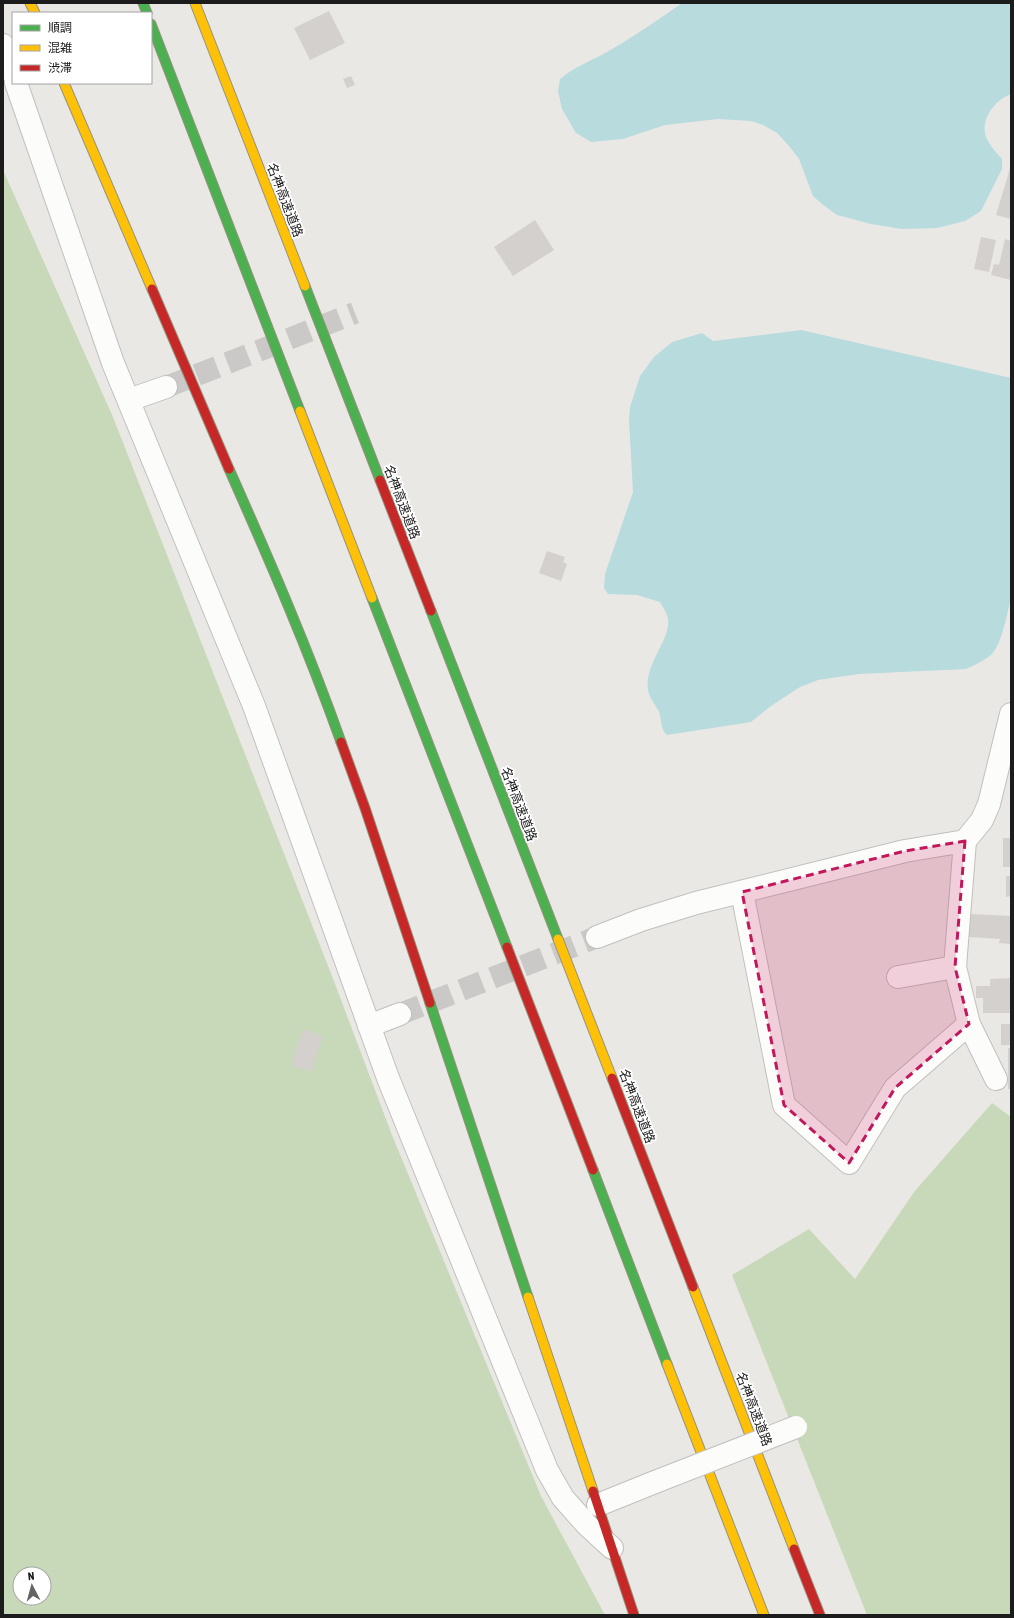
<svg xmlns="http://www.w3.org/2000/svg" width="1014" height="1618" font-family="'Asap Condensed','Noto Sans JP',sans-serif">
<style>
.forest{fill:#c8d9ba;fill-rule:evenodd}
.water{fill:#b8dbde}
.building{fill:#d3d0cd}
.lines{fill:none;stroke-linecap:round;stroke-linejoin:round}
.street-tunnel{stroke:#cbc9c7;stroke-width:22;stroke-dasharray:22 11;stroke-linecap:butt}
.street-casing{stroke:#c1c0bf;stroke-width:24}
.fast-casing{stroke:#94937e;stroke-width:11}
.slow-casing{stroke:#94937e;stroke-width:11}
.jam-casing{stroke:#94937e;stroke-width:11}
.street{stroke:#fcfcfb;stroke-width:22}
.fast{stroke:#4caf50;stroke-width:9}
.slow{stroke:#ffc107;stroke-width:9}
.jam{stroke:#c62828;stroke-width:9}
.street-bridge-casing{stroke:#c1c0bf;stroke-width:24;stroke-linecap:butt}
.street-bridge{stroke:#fcfcfb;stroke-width:22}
.marked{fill:#c2185b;fill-opacity:0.2;stroke:#c2185b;stroke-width:3;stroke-dasharray:8 5;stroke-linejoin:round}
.labels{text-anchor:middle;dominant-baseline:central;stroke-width:3.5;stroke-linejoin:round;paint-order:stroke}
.street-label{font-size:13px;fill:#1c1c1c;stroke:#fff}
</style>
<rect width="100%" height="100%" fill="#eae8e5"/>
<g class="forest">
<path d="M 3,170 L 113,417 L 332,976 L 392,1135 L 541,1496 L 605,1615 L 3,1615 ZM 20,1574 L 44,1574 L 44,1598 L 20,1598 Z"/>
<polygon points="992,1103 1011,1117 1011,1615 867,1615 732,1275 809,1229 855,1279 914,1192"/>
</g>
<g class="water">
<path d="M 682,3 L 1011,3 L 1011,94 C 997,99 982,116 985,133 C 987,143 996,152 1002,159 L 1002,169 L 981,211 L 965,221 L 937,228 L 902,229 L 871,224 L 837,215 L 822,204 L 813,196 L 799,159 L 790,147 L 777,133 L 763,125 L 751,121 L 718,119 L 665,125 L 623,139 L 591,142 L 576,133 L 562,109 L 558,91 L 560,79 C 574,67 591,61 607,52 C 633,37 658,20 682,3 Z"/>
<path d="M 801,330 L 1011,378 L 1011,598 C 1007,614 1002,644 991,655 C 983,661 975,665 966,669 L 859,674 L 818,680 L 800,687 L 771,706 L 751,722 L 667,735 C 660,729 662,721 659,712 C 656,705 649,698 648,690 C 644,664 671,640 668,619 C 667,613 663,607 660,602 L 637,595 L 608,594 L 604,588 L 605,574 L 633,492 L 629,421 L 630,407 L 640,376 L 654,357 L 672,342 L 702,333 L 713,341 Z"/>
</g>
<g class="building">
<polygon points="329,11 345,43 310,60 294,28"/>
<polygon points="351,76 355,85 347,88 343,79"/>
<polygon points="1011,165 1011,219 996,215"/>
<polygon points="535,220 554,250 513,276 494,247"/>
<polygon points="981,237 996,240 989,272 974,269"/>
<polygon points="1005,239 1011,241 1011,280 991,275 994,264 999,265"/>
<polygon points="547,551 565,557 563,562 567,564 561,581 539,573"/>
<rect x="1003" y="838" width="8" height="29"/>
<polygon points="1006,876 1011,876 1011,896 1006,897"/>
<polygon points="970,914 1011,916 1011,944 999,943 1000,939 969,937"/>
<polygon points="1011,978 1011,1013 983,1013 983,998 976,998 976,986 990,986 990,979"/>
<rect x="1001" y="1024" width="10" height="21"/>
<polygon points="303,1029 323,1036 311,1072 291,1065"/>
<rect x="1008" y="1048" width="3" height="41"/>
</g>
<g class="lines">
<g class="street-tunnel">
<polyline points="166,387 355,313"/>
<polyline points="400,1014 597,937"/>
</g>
<g class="street-casing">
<g id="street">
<polyline points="3,45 13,73"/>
<polyline points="16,83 113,363 254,706 388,1078 547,1470 563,1498 587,1525 612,1548"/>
<polyline points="129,400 166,387"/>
<polyline points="965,841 955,967 969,1024 996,1079"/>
<polyline points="742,892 784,1105 849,1163 895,1088 969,1024"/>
<polyline points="597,937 641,920 696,903 905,851 965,841 982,820 989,804 1011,714"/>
<polyline points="898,977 955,967"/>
<polyline points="369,1026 400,1014"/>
<polyline points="598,1505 655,1482"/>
</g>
</g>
<g class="fast-casing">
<g id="fast">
<polyline points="143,3 147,13"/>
<polyline points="151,24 300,411"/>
<polyline points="305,286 380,480"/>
<path d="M 229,469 C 269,559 308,649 341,742"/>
<polyline points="372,598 507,947"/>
<polyline points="431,611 558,939"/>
<polyline points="430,1003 528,1297"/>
<polyline points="593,1170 667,1364"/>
</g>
</g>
<g class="slow-casing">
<g id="slow">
<polyline points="30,3 35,13"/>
<polyline points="195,3 305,286"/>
<polyline points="64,83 152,289"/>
<polyline points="300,411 372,598"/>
<polyline points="558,939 612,1078"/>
<polyline points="693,1287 794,1549"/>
<polyline points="528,1297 593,1491"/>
<polyline points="667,1364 764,1615"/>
</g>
</g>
<g class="jam-casing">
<g id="jam">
<polyline points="152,289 229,469"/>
<polyline points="380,480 431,611"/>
<polyline points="341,742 365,808 430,1003"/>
<polyline points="507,947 593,1170"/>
<polyline points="612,1078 693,1287"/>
<polyline points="593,1491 634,1615"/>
<polyline points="794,1549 820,1615"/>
</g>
</g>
<use href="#street" class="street"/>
<use href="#fast" class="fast"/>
<use href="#slow" class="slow"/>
<use href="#jam" class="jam"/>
<g class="street-bridge-casing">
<polyline id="street-bridge" points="655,1482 796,1427"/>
</g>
<use href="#street-bridge" class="street-bridge"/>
</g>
<path class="marked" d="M 965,841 L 955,967 L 969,1024 L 895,1088 L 849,1163 L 784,1105 L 742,892 L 905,851 Z"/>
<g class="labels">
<g class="street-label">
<text transform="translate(285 200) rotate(69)">名神高速道路</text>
<text transform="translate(402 502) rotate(69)">名神高速道路</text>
<text transform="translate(519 804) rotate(69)">名神高速道路</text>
<text transform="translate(637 1106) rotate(69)">名神高速道路</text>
<text transform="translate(754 1409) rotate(69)">名神高速道路</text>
</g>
</g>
<rect width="1014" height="1618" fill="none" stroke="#1c1c1c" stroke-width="8"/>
<rect x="12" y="12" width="140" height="72" fill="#ffffff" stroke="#a4a4a4"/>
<rect x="20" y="25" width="20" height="6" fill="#4caf50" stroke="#a4a4a4"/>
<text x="48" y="32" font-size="12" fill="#1c1c1c">順調</text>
<rect x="20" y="45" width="20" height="6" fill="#ffc107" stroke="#a4a4a4"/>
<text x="48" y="52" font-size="12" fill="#1c1c1c">混雑</text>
<rect x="20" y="65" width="20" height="6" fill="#c62828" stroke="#a4a4a4"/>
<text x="48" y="72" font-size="12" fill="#1c1c1c">渋滞</text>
<g transform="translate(32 1586) rotate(354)"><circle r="19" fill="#ffffff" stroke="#a4a4a4"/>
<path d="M0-3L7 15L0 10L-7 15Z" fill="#646362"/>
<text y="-6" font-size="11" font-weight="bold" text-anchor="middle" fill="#1c1c1c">N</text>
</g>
</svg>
